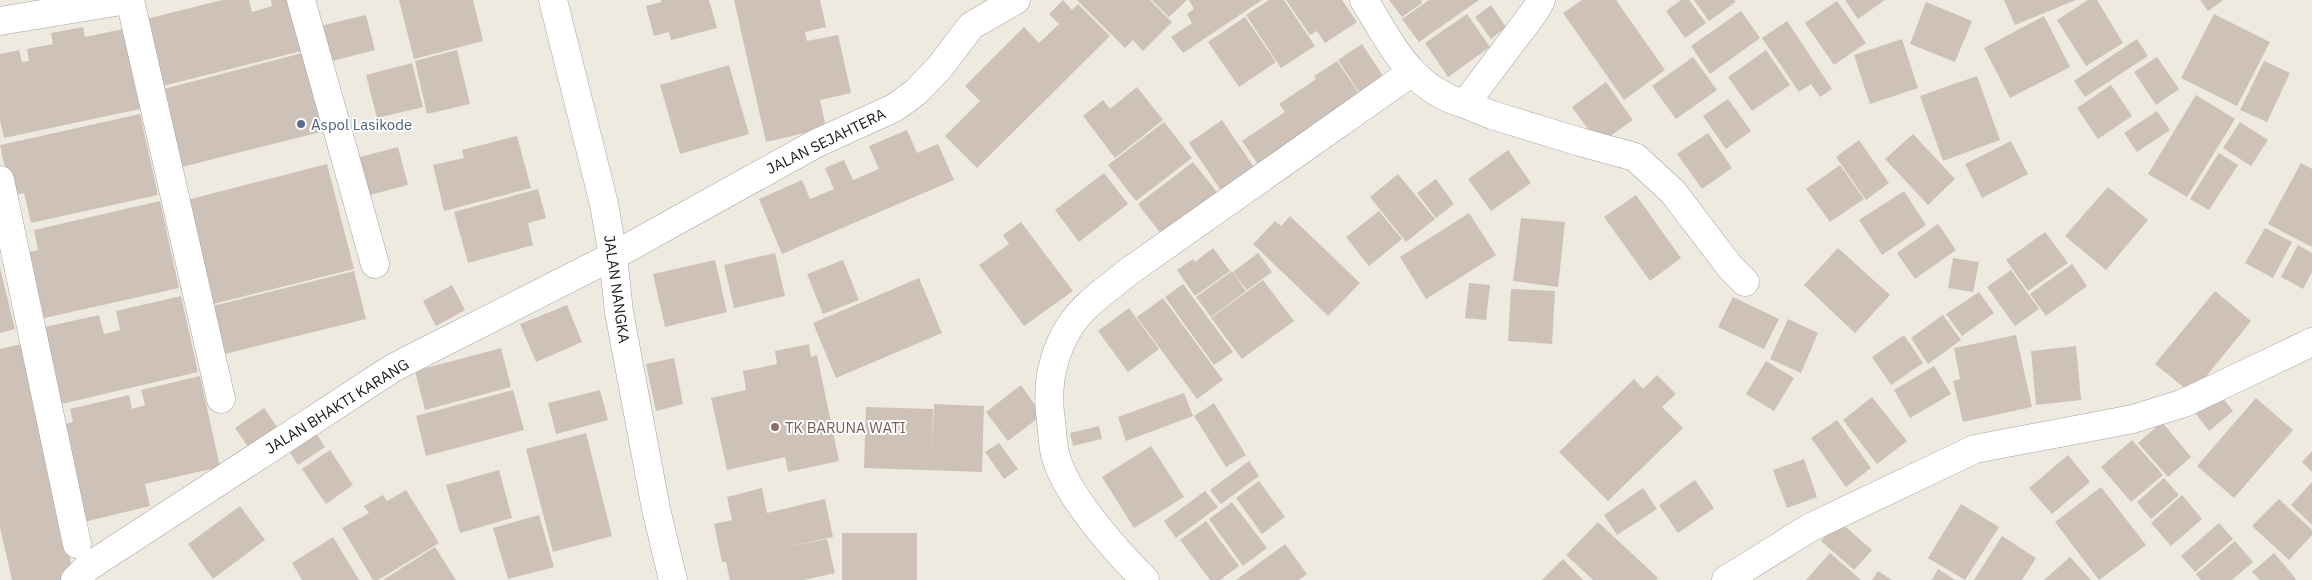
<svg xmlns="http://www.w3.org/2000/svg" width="2312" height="580" font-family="'IBM Plex Sans',sans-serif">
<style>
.building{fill:#cec2b8}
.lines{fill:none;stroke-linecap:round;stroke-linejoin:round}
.minor-casing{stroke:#a2a2a2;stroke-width:29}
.tertiary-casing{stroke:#a2a2a2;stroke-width:29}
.minor{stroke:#fff;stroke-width:28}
.tertiary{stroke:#fff;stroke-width:28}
.service-dot{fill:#5c6f8a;stroke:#fff;stroke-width:2}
.education-dot{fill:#8d6e63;stroke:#fff;stroke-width:2}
.labels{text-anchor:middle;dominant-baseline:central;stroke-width:4;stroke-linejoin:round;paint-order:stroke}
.service-label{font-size:15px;fill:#4e5e75;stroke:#fff;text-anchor:start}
.street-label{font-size:15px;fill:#1b1b1b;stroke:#fff}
.education-label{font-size:15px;fill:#785e54;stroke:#fff;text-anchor:start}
</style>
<rect width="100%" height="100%" fill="#eeeadf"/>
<g class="building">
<polygon points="222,0 249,0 252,12 272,6 271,0 292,0 305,50 159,87 142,20"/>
<polygon points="399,0 473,0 483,41 414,59"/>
<polygon points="661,0 709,0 717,28 671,40 669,32 654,36 646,6 661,2"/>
<polygon points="734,0 820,0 826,27 805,32 807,41 838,35 851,93 820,100 826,128 766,142"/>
<polygon points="1063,0 1072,10 1078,4 1110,36 977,168 945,136 980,101 965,86 1024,27 1039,43 1059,24 1049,14"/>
<polygon points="1077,0 1150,0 1172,22 1143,51 1133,40 1125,48"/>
<polygon points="1152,0 1187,0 1169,17"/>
<polygon points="1189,0 1262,0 1183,53 1171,37 1192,23 1187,14 1194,9"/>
<polygon points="1269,0 1284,0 1315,46 1281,68 1246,15"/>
<polygon points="1286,0 1342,0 1357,22 1325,43 1317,31 1310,35"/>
<polygon points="1389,0 1421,0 1422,3 1402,17"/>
<polygon points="1429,0 1479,0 1419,42 1402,19"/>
<polygon points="1582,0 1616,0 1665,70 1624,100 1563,13"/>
<polygon points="1681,0 1689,0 1706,23 1685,38 1666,11"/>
<polygon points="1694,0 1734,0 1736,2 1709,21"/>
<polygon points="1845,0 1885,0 1858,19"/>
<polygon points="2004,0 2076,0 2015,25"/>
<polygon points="2088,0 2097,0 2123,43 2086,66 2057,20"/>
<polygon points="2200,0 2223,0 2208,11"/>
<polygon points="1837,1 1866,43 1834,65 1805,23"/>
<polygon points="1926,2 1972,21 1955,62 1910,44"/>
<polygon points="1491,5 1506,27 1491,39 1475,17"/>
<polygon points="1741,11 1760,38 1710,74 1691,46"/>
<polygon points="1467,14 1490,47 1448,77 1425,43"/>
<polygon points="2214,14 2270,42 2237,106 2181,78"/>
<polygon points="366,15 375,50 325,63 316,27"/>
<polygon points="2044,16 2070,67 2010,98 1984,48"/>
<polygon points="1245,17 1276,62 1239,87 1208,42"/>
<polygon points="1787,21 1832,89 1820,97 1811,84 1799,92 1762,38"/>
<polygon points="83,27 85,37 123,29 140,109 4,138 0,120 0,54 19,50 22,62 29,61 27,49 53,44 51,33"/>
<polygon points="1902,39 1918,88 1870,104 1854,55"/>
<polygon points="2137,39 2148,56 2085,97 2074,81"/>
<polygon points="1362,44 1387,82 1363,98 1338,60"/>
<polygon points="457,50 470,104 427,114 415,61"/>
<polygon points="1766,50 1790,85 1752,111 1728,77"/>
<polygon points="306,52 325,131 178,168 160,90"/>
<polygon points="1693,57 1717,90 1676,119 1652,86"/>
<polygon points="2157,57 2179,89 2156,105 2134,72"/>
<polygon points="1337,61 1366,104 1262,170 1242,141 1285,112 1279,104 1316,79 1314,76"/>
<polygon points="2264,61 2290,73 2267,122 2240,110"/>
<polygon points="412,63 423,107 377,118 366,75"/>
<polygon points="729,65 749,134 680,154 660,85"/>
<polygon points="1977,76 2000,140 1943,161 1920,96"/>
<polygon points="1606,82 1633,120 1599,144 1572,107"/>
<polygon points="2111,85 2132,116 2098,139 2077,108"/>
<polygon points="1137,87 1163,120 1115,158 1083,116 1103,100 1110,109"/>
<polygon points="2196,95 2235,119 2187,197 2148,174"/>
<polygon points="1728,99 1751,131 1726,149 1703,116"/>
<polygon points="2157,111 2170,130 2137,152 2124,133"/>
<polygon points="140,114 158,195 31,223 24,193 11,196 0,145"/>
<polygon points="1222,120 1258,173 1224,195 1189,143"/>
<polygon points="1164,122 1192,158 1136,201 1108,165"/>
<polygon points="2240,122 2268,140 2251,166 2223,148"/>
<polygon points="907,130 917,153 938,144 954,180 782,254 759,199 802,180 810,199 834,189 825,168 844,160 853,180 879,169 869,146"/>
<polygon points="1708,133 1732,168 1702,189 1677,154"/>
<polygon points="1913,134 1955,179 1928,205 1885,159"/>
<polygon points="517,136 531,188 444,211 433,165 464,158 462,150"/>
<polygon points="1859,140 1889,183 1866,200 1836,157"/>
<polygon points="2011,141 2028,174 1982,198 1965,164"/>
<polygon points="398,147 408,185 366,196 356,158"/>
<polygon points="1508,150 1531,183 1491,211 1468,179"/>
<polygon points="2219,153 2238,165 2209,210 2190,199"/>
<polygon points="1193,162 1220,196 1165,239 1138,204"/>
<polygon points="2301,163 2312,169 2312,247 2268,224"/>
<polygon points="327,164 354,269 213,304 187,200"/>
<polygon points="1840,165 1864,199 1830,222 1806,189"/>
<polygon points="1104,173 1128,204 1079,242 1055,210"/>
<polygon points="1398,174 1435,219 1406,242 1370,197"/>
<polygon points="1436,179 1454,204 1436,218 1417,193"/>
<polygon points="2108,187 2148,220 2106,270 2065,236"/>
<polygon points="538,189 546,218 528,223 533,245 468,263 454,212"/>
<polygon points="1904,191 1926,225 1882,255 1859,220"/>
<polygon points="1636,195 1681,258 1650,281 1604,217"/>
<polygon points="160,201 179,288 40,319 25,253 38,250 34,230"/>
<polygon points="1379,211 1402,239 1369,266 1346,237"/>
<polygon points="1469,213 1496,255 1426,299 1400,257"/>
<polygon points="1290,216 1360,283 1328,316 1253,244 1275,221 1281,226"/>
<polygon points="1521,218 1565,222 1558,287 1513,281"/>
<polygon points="1021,222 1073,291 1024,326 979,265 1009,244 1003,235"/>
<polygon points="1938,224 1956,250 1915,279 1897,253"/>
<polygon points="2265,228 2292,242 2273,278 2245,263"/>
<polygon points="2045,232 2068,263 2028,291 2006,260"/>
<polygon points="2298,245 2312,253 2312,272 2303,289 2281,277"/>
<polygon points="1213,248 1230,271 1195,296 1177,270 1193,259 1195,262"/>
<polygon points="1838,248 1890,295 1855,333 1804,285"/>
<polygon points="775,253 785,296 734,308 724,265"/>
<polygon points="1258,253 1272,272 1247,290 1233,272"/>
<polygon points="1953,258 1979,262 1973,292 1948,288"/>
<polygon points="715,260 727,312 665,327 653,274"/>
<polygon points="843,260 859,300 823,314 807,274"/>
<polygon points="2072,264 2087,286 2046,316 2030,294"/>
<polygon points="0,268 15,329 0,333"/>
<polygon points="2011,270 2039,309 2015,326 1987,287"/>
<polygon points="354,271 366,319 225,354 213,306"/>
<polygon points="1232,271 1246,291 1211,317 1196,297"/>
<polygon points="919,278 942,333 836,378 813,323"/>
<polygon points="1263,280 1294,321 1242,359 1211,318"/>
<polygon points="1469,283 1490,285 1486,320 1465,318"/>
<polygon points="1183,284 1233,352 1214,365 1165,297"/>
<polygon points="452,285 465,310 436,326 423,301"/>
<polygon points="1511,289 1555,291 1552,344 1508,341"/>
<polygon points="2215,291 2251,321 2192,394 2155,364"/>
<polygon points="1979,292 1994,313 1962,336 1946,314"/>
<polygon points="181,296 198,372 53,406 42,357 51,354 45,327 99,315 104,334 120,330 116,311"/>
<polygon points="1733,297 1779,319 1764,349 1718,327"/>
<polygon points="1163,298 1223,380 1197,399 1137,317"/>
<polygon points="567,305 582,342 536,362 520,324"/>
<polygon points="1129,308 1159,349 1128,372 1098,331"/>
<polygon points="1943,315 1961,340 1928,364 1911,338"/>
<polygon points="1788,319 1818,333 1801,373 1770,359"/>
<polygon points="1904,335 1923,363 1891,385 1872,357"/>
<polygon points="2016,335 2032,407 1963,422 1953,381 1960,379 1954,348"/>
<polygon points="22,344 74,577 59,580 12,580 0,528 0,349"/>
<polygon points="809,344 811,357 817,355 839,461 788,472 785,457 727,470 711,398 746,390 743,371 777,364 775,351"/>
<polygon points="2076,346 2081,400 2036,405 2031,351"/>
<polygon points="501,348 511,387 425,410 415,371"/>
<polygon points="674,358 683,404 656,411 646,364"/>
<polygon points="1766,361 1794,378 1774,411 1746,394"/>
<polygon points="1934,366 1951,394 1910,418 1894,390"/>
<polygon points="1657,375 1676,394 1662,407 1683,428 1608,501 1559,452 1634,379 1643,389"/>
<polygon points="200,376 220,467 145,484 150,506 84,522 62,425 73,422 70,409 129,395 132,409 145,405 141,390"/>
<polygon points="1021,385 1042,415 1008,441 986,412"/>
<polygon points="513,390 524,430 426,456 416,416"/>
<polygon points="600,390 608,420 556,434 548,403"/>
<polygon points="2217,391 2233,411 2209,431 2193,410"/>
<polygon points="1184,393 1193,416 1126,441 1118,417"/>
<polygon points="1872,397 1907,441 1877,464 1843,420"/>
<polygon points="2256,398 2293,430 2234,498 2197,466"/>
<polygon points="1214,403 1246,455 1226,467 1194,416"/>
<polygon points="934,404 984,406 982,472 864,468 866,407 933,409 932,451"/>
<polygon points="264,408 278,428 249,448 235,428"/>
<polygon points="1837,420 1871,468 1846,487 1811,438"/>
<polygon points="2162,422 2191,457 2168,477 2138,443"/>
<polygon points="1099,426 1102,439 1073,446 1070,433"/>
<polygon points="315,432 325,447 298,465 288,450"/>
<polygon points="586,433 612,536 553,552 526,449"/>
<polygon points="2132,440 2163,475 2131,502 2101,467"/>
<polygon points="999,443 1018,469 1004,479 985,452"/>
<polygon points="1151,446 1184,497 1134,528 1102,477"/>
<polygon points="330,450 353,485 326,504 302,469"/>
<polygon points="2312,451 2312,472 2302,462"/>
<polygon points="2068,455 2090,482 2052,514 2029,488"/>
<polygon points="1804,459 1817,497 1787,508 1773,470"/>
<polygon points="1249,461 1259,476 1221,504 1210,490"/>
<polygon points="499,470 512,518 460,533 446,485"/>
<polygon points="2164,478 2179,495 2151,519 2137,502"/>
<polygon points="1695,480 1714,508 1678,533 1659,505"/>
<polygon points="1259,481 1285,517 1262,534 1236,498"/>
<polygon points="2312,482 2312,525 2291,505"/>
<polygon points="2101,487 2146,545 2099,580 2055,522"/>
<polygon points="762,488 767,513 825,499 833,537 774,550 827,539 835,573 804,580 730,580 726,562 722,562 714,524 732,520 727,497"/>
<polygon points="1643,488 1657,509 1617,535 1604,515"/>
<polygon points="406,490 439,543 378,580 373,580 342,528 369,513 364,506 383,495 387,501"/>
<polygon points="1205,491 1218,507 1176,538 1164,521"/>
<polygon points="2182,495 2202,519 2171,546 2151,523"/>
<polygon points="2279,499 2312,530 2312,535 2289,560 2252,526"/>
<polygon points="1232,502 1267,548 1243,566 1209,519"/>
<polygon points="1961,504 1999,527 1965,580 1928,558"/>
<polygon points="240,506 265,540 213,579 188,544"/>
<polygon points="539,515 554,567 508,579 493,528"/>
<polygon points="1206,521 1239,566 1220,580 1210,580 1180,540"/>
<polygon points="1839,521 1872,550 1854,570 1821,541"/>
<polygon points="1598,522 1658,578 1656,580 1593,580 1566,555"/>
<polygon points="2219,523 2233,539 2195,572 2181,556"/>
<rect x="842" y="533" width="75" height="47"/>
<polygon points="2002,536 2036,558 2022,580 1974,580"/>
<polygon points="333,537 359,580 302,580 292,563"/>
<polygon points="2235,541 2253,562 2232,580 2201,580 2196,574"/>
<polygon points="1285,544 1307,574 1299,580 1236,580"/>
<polygon points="435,547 456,580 383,580"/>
<polygon points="1830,553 1861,580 1806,580"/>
<polygon points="2274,553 2296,579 2294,580 2260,580 2252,572"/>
<polygon points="2070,557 2091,580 2044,580"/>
<polygon points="1563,559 1583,580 1542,580"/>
<polygon points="1938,569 1955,580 1932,580"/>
<polygon points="1878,571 1892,580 1872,580"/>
</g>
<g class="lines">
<g class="minor-casing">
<g id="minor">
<polyline points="130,0 221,399"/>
<polyline points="301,0 375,264"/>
<path d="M 1364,0 C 1392,45 1411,89 1465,104 L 1535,11 L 1541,0"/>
<polyline points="0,21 127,0"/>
<polyline points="1465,104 1492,115 1580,142 1635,157 1673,192 1730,267 1745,282"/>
<polyline points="0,180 77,544"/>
<polyline points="75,580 88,567 393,368 613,256 817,143 894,108 916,92 940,67 971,26 1016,0"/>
<path d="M 1145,580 C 1116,551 1065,494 1055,454 C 1052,441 1052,426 1050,413 C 1047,382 1053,353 1070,326 C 1084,304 1108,289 1128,272 L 1412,72"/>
<polyline points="1726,580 1811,527 1975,449 2133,419 2184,403 2312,342"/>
</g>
</g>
<g class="tertiary-casing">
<polyline id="tertiary" points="553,0 604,204 613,256 619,312 656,509 673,580"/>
</g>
<use href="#minor" class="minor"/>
<use href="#tertiary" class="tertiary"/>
</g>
<circle class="service-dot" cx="301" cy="124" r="5"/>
<circle class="education-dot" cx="775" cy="427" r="5"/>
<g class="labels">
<g class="service-label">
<text x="311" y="124">Aspol Lasikode</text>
</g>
<g class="street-label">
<text transform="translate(826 141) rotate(-26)">JALAN SEJAHTERA</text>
<text transform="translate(617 289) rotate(82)">JALAN NANGKA</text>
<text transform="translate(337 406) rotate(-32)">JALAN BHAKTI KARANG</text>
</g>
<g class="education-label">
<text x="785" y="427">TK BARUNA WATI</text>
</g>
</g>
</svg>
